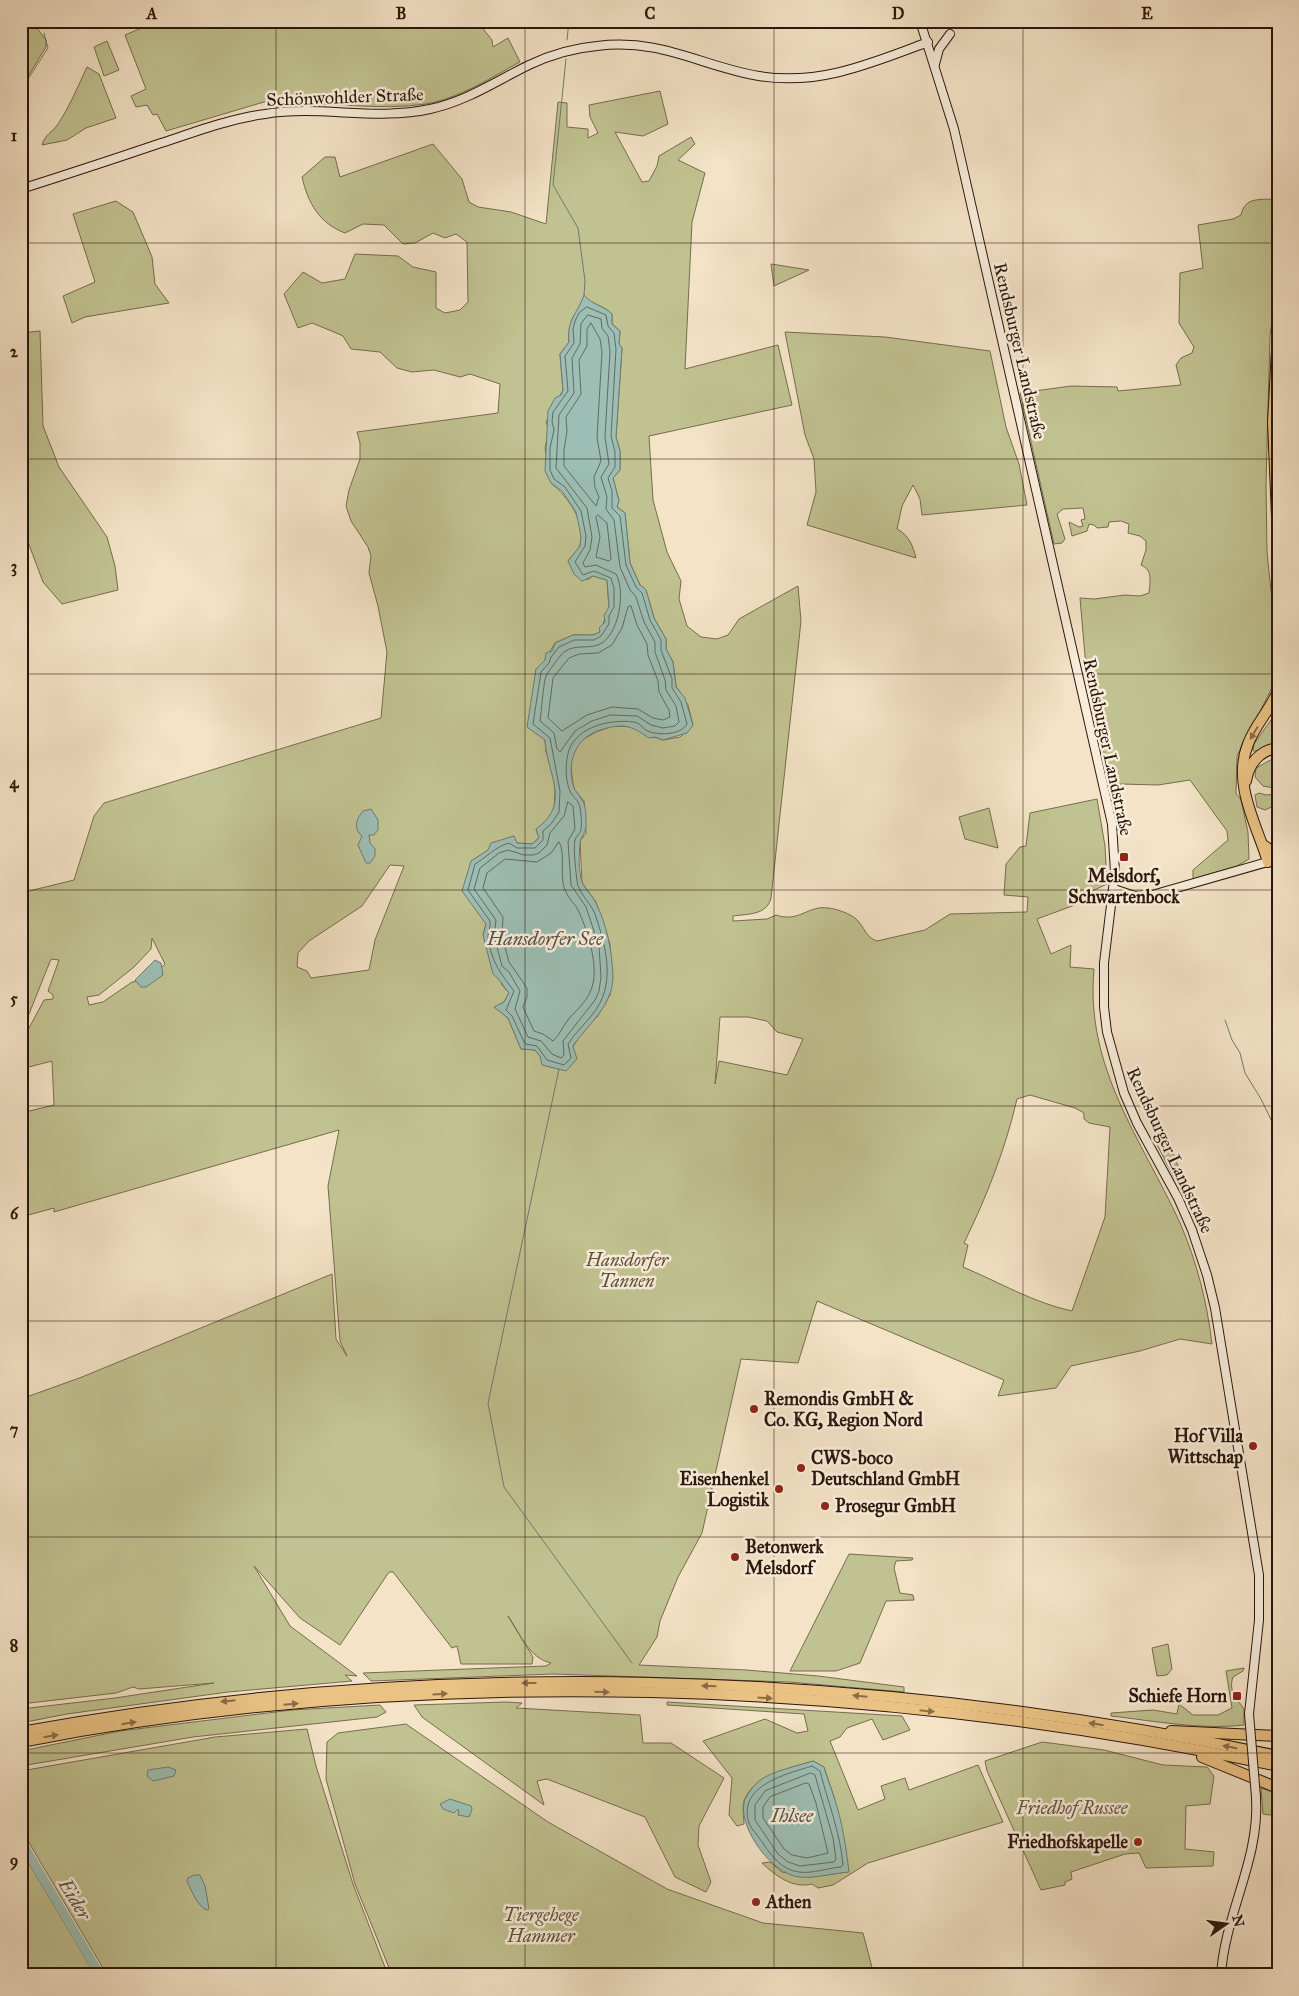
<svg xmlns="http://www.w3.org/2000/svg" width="1299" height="1996" font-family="'IM FELL Great Primer',serif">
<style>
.green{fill:#c1c291;stroke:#766c4e;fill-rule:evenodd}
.water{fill:#9cbeb4;stroke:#6f7a71}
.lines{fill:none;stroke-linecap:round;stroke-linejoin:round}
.shore{stroke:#646a60;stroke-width:1}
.stream{stroke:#6f7a71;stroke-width:1}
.river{stroke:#9cbeb4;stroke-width:9}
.secondary-casing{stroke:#2c150c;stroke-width:10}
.highway-casing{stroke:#2c150c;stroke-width:12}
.secondary{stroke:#f8eddb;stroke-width:8}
.highway{stroke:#eac284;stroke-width:10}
.secondary-bridge-casing{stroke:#2c150c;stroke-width:10;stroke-linecap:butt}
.secondary-bridge{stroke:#f8eddb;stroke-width:8}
.oneway{fill:#8b6c48}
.grid{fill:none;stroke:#2c150c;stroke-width:1;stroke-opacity:0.55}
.poi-dot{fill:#8f2418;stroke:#f8eddb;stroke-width:2}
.labels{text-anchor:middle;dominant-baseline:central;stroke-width:5;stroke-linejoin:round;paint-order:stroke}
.street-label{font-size:18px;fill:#2c150c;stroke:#f8eddb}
.poi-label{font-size:18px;font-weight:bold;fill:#2c150c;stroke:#f8eddb;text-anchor:start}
.park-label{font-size:18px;font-style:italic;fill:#60523b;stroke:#f8eddb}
.water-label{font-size:19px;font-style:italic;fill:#535047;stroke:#f8eddb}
.neatline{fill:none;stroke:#2c150c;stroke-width:2}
.grid-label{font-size:16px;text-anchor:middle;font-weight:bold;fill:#2c150c}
</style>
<rect width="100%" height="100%" fill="#f4e3c7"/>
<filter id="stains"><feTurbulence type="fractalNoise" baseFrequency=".004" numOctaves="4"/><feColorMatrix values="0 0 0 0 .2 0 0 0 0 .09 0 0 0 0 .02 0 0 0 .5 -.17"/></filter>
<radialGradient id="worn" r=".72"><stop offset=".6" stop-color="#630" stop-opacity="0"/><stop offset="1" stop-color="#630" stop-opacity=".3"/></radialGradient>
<g class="green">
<polygon points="21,21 39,21 36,27 46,40 46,47 21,88"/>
<path d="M 158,21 L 477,21 L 492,40 L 493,47 L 508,38 L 520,62 C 490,78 460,98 426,104 C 379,111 330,102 284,103 L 283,100 L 274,99 L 166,131 L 157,114 L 153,115 L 147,105 L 136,107 L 131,96 L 146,89 L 125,35 Z"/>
<polygon points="107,41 119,70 104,76 94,47"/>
<path d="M 87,67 L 99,74 L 116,118 L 86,128 L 67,140 L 42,145 C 45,134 52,133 58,124 C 70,106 78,86 87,67 Z"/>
<path d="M 660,91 L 668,124 L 643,136 L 615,132 L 642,182 L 649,181 L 657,166 L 659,156 L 691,137 L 695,144 L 678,160 L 705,173 L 692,222 L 685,369 L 778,345 L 792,405 L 649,436 L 653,500 L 667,552 L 681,581 L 679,599 L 687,626 L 701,637 L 717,639 L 728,635 L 739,619 L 798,586 L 801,621 L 771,898 C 767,915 748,914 733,916 L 733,921 L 767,919 L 776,915 C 799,923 808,905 828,908 C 837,909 849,913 856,919 C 865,927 865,937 877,941 L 925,930 L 950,914 L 1027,912 L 1028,897 L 1004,895 L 1006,864 L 1020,847 L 1026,846 L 1030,813 L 1097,799 L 1105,846 L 1107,884 L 1084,895 L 1083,902 L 1037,919 L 1051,954 L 1071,945 L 1070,967 L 1094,969 C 1085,1068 1141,1138 1180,1223 C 1197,1262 1207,1302 1212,1344 L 1180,1339 L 1140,1351 L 1071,1366 L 1056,1388 L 998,1396 L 1004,1380 L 817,1301 L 798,1363 L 741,1359 L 702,1533 L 678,1577 L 660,1621 L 657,1637 L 639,1665 L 746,1670 L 818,1676 L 904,1687 L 904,1692 L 789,1682 L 553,1674 L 371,1681 L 363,1673 L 546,1666 L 551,1663 C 529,1658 520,1634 508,1616 L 533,1657 L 532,1664 L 461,1664 L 457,1646 L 452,1648 L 393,1572 L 389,1572 L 340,1645 L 300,1618 L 254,1566 L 290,1626 L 357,1676 L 345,1675 L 352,1681 L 228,1692 L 67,1714 L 21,1723 L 21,1709 L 115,1698 L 214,1683 L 139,1689 L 133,1687 L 116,1693 L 21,1704 L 21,1513 L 26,1510 L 21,1505 L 21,1399 L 82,1377 L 332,1274 L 336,1339 L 347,1356 L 340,1341 L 328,1186 L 339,1130 L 54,1212 L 54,1208 L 21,1217 L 21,1113 L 54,1105 L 52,1061 L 21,1069 L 21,1043 L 44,1000 L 53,999 L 53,995 L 48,991 L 59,960 L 51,959 L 27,1019 L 22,1017 L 21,1021 L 21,893 L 74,880 L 94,816 L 104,803 L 381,718 L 387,652 L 378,606 L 369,573 L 371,556 L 368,547 L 351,521 L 346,506 L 349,490 L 360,459 L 360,443 L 357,432 L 498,413 L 500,384 L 470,374 L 460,377 L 434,370 L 412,372 L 397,368 L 380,352 L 351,349 L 343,336 L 334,332 L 312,323 L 298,328 L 284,294 L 303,272 L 322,283 L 345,279 L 355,254 L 398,256 L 413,267 L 436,272 L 436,308 L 445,313 L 460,310 L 468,302 L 467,242 L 456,234 L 445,238 L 433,233 L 415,243 L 403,244 L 384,225 L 363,224 L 345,233 C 319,223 308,203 302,177 L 325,157 L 335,157 L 340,177 L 433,144 L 462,179 L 469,202 L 478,207 L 511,212 L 546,224 L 558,102 L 567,103 L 567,127 L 588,129 L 588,138 L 598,133 L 590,117 L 589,105 ZM 584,296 C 592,305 603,305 612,314 L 612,324 L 620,331 L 619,344 L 622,348 L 616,437 L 620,451 L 620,470 L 613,478 L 619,501 L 617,507 L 625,513 L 630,563 L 640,585 L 646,590 L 654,618 L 666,639 L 666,649 L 673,662 L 676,686 L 688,705 L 693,725 L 680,737 L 663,740 L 642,733 L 635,727 L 613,726 L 596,732 L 582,740 L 574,750 L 571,761 L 572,777 L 574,789 L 584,801 L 586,833 L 580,841 L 582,883 L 596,902 L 610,944 L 610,995 L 597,1017 L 583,1031 L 559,1069 L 543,1065 L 540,1056 L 535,1050 L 521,1049 L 508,1018 L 495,1007 L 504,1002 L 509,993 L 502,985 L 483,935 L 486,924 L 471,861 L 513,836 L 517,843 L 532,844 L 539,838 L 536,829 L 547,821 L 554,810 L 555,791 L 553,771 L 546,752 L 545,740 L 533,696 L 536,669 L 545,660 L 555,643 L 573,635 L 593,635 L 600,632 L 609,608 L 607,580 L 593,576 L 587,580 L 573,569 L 568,561 C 571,557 578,551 580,545 C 586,521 568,497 551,483 L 545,448 L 549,430 L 546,422 L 563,390 L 560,354 L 569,342 C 567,319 577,315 584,296 ZM 390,865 L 404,866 L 375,940 L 369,970 L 311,978 L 307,971 L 297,967 L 298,953 L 309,941 L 362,906 ZM 152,938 L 165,964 L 149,980 L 132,982 L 103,1002 L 89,1005 L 87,997 L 99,995 L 134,967 L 151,949 ZM 720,1017 L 748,1017 L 767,1021 L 777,1032 L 803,1039 L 787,1075 L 719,1061 L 715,1084 ZM 1030,1095 L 1075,1108 L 1084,1113 L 1084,1119 L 1089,1123 L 1110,1127 L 1105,1217 L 1072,1311 C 1034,1303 999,1282 963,1267 L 968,1245 L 964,1243 C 987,1196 1005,1150 1017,1099 Z"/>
<path d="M 1278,199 L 1278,283 L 1270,335 L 1266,484 L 1267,552 L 1271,591 L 1277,618 L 1278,664 L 1274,684 L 1237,756 L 1236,793 L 1241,800 L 1248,832 L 1249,859 L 1237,866 L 1193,879 L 1193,870 L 1228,840 L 1227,831 L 1190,780 L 1158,785 L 1121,784 L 1112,787 L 1087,679 L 1080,598 L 1094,599 L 1125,595 L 1140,596 L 1149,593 C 1150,582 1153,570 1141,565 L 1146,550 L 1146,541 L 1140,536 L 1128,533 L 1129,524 L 1121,521 L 1109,522 L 1108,527 L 1097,528 L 1094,525 L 1089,524 L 1087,531 L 1072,536 L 1069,522 L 1079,527 L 1083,526 L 1081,520 L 1085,519 L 1083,508 L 1063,509 L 1057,514 L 1065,539 L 1062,543 L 1054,544 L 1020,393 L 1071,386 L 1117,387 L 1118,391 L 1181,385 L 1176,365 L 1181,358 L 1192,353 L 1194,347 L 1179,323 L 1180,273 L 1203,268 L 1198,225 L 1233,219 L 1241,215 C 1245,196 1261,200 1278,199 Z"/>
<polygon points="116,201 133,212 152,257 155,284 169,303 85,317 72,323 63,296 95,282 73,214"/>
<polygon points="771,264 809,270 774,286"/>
<polygon points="40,331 43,426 59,467 107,537 115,566 118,590 62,604 43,582 25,534 21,534 21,333"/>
<path d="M 785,332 L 885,337 L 990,351 L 1006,427 L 1019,464 L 1027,505 L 922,515 L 920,499 L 913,485 L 902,506 L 897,529 C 909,535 913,546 916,558 L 807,525 L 816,492 L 814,459 L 805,435 Z"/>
<polygon points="1278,710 1278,740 1259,751 1253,751 1254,744"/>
<polygon points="1274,758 1278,759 1278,789 1263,786 1255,777 1256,768"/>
<polygon points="1259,793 1266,795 1278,794 1278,804 1265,810 1257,807 1255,795"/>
<polygon points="989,808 998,848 965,839 959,817"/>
<polygon points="1164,1129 1184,1182 1189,1207 1152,1135"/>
<polygon points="849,1554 913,1558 912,1560 896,1561 894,1568 900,1593 913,1595 914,1600 886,1601 860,1663 836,1671 790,1671"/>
<polygon points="1168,1644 1172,1669 1167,1675 1157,1676 1152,1648"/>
<path d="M 1244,1668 L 1243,1671 L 1233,1677 C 1228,1692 1237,1698 1244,1709 L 1244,1725 C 1200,1730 1155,1721 1111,1716 L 1111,1713 L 1153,1710 L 1177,1714 L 1179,1704 L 1193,1715 L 1218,1715 L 1232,1708 L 1226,1671 Z"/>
<polygon points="506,1702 522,1703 516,1708 640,1715 643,1743 671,1743 724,1778 699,1826 698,1845 711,1882 706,1892 675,1877 645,1817 547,1779 537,1781 544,1805 422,1717 414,1705"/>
<path d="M 667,1702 L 902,1716 L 910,1730 L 883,1740 L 872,1719 L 847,1728 L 840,1737 L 830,1741 L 858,1810 L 885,1799 L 881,1786 L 905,1778 L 909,1790 L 978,1765 L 1003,1822 L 868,1863 L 833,1885 L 818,1888 L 812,1884 C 792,1889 775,1875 762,1863 L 770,1862 L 782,1872 L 810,1877 L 848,1872 L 834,1797 L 824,1767 L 813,1761 C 789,1769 754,1774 744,1801 C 742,1807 744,1818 744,1824 L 737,1826 L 729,1815 L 732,1778 L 703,1741 L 765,1719 L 797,1733 L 808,1731 L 804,1714 L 667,1705 Z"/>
<polygon points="380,1705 386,1712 377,1717 193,1737 21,1766 21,1751 120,1731 292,1710"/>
<polygon points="406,1724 548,1822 667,1889 763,1923 863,1933 874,1975 392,1975 355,1884 326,1779 327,1742 338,1733"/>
<polygon points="307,1729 316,1766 353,1884 388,1975 107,1975 21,1829 21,1771 215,1737"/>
<polygon points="1042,1742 1104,1750 1163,1765 1207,1767 1214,1776 1210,1804 1186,1806 1185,1849 1214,1852 1213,1866 1146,1868 1139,1853 1125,1854 1071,1872 1072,1879 1065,1882 1065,1885 1041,1890 987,1771 985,1761"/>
<polygon points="1261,1788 1278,1794 1278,1816 1263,1814"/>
<polygon points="21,1850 95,1975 21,1975"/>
</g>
<g class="water">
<path d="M 584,295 C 592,305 603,305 612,314 L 612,324 L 620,331 L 619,344 L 622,348 L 616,437 L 620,451 L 620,470 L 613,478 L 619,501 L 617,507 L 625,513 L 630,563 L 640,585 L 646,590 L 654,618 L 666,639 L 666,649 L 673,662 L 676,687 L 685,698 L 693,725 L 687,733 L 663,740 L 655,737 L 649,738 C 630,725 624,723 600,730 C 575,738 566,763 574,788 C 576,792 580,796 582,800 C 586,805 586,816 586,822 C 587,832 581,836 580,843 C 579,854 578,874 583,884 C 586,891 593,896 596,903 C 607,925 612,951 613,976 C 613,1006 588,1024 573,1046 L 577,1059 L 566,1071 L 542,1065 L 540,1056 L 535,1050 L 521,1049 L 508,1018 L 494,1007 L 504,1002 L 509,993 C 503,986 500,979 493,974 L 483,935 L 486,924 L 462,891 L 471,861 L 488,850 L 491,843 L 514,836 L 517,843 L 532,844 L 539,838 L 536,829 C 572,803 547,775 545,740 L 527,727 L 536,669 L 545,660 L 546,653 L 552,651 L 555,643 L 573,635 L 593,635 L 600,632 L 599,628 L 605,622 L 604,615 L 609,607 L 607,580 L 593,576 L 582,581 L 574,574 L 568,561 L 580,546 L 581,536 L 576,512 L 562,491 L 551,483 L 545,471 L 548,411 L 555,398 L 561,395 L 563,390 L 560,354 L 569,342 C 567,318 577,315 584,295 Z"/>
<path d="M 371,809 L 378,820 L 378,830 L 374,835 L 369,835 L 370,843 L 375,849 L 375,856 L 370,863 L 366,863 L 358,845 L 362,836 C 353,829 356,819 363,811 Z"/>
<polygon points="155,960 161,963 163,975 146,987 141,987 135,980"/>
<path d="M 813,1761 L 824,1767 C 827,1778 831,1787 834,1797 C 842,1821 846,1846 849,1872 C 834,1873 813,1879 799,1877 C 772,1874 739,1829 744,1803 C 745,1797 752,1788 756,1784 C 766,1772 798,1766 813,1761 Z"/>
<polygon points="168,1767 176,1770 174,1776 153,1781 147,1776 148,1770"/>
<polygon points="450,1799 471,1806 472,1809 469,1817 458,1815 459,1810 457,1810 454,1813 443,1809 440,1804"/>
<path d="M 194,1875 L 200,1875 L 205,1886 L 209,1909 L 207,1910 C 198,1907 191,1890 187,1881 L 188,1878 Z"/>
</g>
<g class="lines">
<g class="shore">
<path d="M 587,307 L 606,315 L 608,326 L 614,333 L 616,349 L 611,436 L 615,452 L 615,467 L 608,478 L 612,491 L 612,508 L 620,516 L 626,565 L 636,587 L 642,593 L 650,620 L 661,640 L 661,650 L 672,679 L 672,688 L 681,702 L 687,724 C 681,735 660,735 650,732 C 643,730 641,723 634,722 C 611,719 578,726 569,750 C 565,762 565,780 570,791 C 572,796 577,799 579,804 C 581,810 582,824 581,830 C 580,834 576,836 575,840 C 573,847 576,873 577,881 C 578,893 591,903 595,914 C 606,947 617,985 592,1015 C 584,1025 575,1033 568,1044 L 571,1058 L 564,1065 L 547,1060 L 537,1046 L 525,1044 L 512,1016 L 506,1010 L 514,991 C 500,973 491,961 488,937 C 488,932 491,927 490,921 L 468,890 L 475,864 C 488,856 495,847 509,843 L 517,848 L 535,848 L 543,840 L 543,831 L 551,824 L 559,812 L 560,791 L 550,738 L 533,724 L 541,672 L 549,663 L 551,657 L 559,647 L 574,640 L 594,640 L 601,636 L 609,624 L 609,616 L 614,607 L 614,588 L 611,578 L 594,571 L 583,575 L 575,562 L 585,546 L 586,536 L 581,511 L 565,487 L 554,479 L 550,470 L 550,448 L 554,430 L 552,422 L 553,412 L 568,391 L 565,356 L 574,343 L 573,329 L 575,321 L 579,313 Z"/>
<path d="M 588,315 L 601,319 L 602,328 L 608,336 L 610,351 L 605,437 L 609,464 L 601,477 L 607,497 L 606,509 L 614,520 L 620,567 L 630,590 L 636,597 L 644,622 L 655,642 L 655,652 L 665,680 L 666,690 L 676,706 L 679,722 L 675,726 L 663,728 L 651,725 L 637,716 L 610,715 L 592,721 L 575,731 L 560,752 L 557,749 L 554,733 L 540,721 C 541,713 544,680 546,676 C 548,672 561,654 564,652 C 575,644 587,649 598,645 C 619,637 626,592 616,574 L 596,565 L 585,567 L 583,563 L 590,550 L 592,537 L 587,508 L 556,468 L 559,415 L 574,393 L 572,358 L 580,344 L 581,324 Z"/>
<polygon points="591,323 600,339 602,352 597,437 601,461 594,477 595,488 599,497 596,506 564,466 564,450 567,431 566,417 581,394 579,360 587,346 587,330"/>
<polygon points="598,515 607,523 611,559 609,561 596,557 600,537 596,517"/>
<polygon points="631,606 637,625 647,644 648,655 658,681 659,692 669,710 670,717 663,720 653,718 638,709 612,707 587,715 562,731 548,718 553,678 569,658 579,654 598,653 612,645 622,628 628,607"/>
<polygon points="568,802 573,806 575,829 568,841 571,885 586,907 599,946 601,977 599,991 595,1000 563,1041 564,1055 561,1058 552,1054 541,1041 528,1037 515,1009 520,991 509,972 502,966 494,936 496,920 474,889 480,868 499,853 508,850 524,855 533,855 539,853 547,845 550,833 564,816"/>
<path d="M 559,842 C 566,851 559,877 565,890 C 568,899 576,904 579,912 C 588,932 600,969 591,990 C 586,1003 576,1010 568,1020 C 563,1026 559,1036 553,1041 L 543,1034 L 534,1031 L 523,1007 L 527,997 L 527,988 L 509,962 L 502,936 L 503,917 L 483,888 L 487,873 L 505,859 L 537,862 L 551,853 Z"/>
<path d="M 812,1766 L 820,1771 C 828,1803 840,1831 843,1865 L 841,1867 C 828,1868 812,1874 799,1872 C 782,1870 773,1857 764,1845 C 760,1838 752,1830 749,1823 C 737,1785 787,1774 812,1766 Z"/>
<polygon points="811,1773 815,1775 833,1838 836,1859 834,1862 800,1866 788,1862 778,1854 755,1820 755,1805 765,1791"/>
<polygon points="806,1783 809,1784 816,1803 828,1853 807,1858 792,1855 784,1849 763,1818 763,1807 770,1797"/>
</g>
<g class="stream">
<polyline points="567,40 569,21"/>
<polyline points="566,59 553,185 578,228 585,281 584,295"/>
<polyline points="21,90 48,48 44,33"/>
<polyline points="1225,1020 1232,1040 1240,1053 1245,1073 1261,1099 1278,1134"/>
<polyline points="559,1069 488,1403 504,1487 632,1663"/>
</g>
<polyline class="river" points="21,1841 100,1975"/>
<g class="secondary-casing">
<g id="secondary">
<polyline points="920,21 954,129 1112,824 1115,872 1104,963 1104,1007 1107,1032 1124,1093 1137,1123 1178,1198 1192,1230 1207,1275 1215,1308 1259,1575 1259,1620 1249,1714"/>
<polyline points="935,64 939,49 950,34"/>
<path d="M 21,189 C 68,174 114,159 161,143 C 195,132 229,119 265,114 C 320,105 376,121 430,109 C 467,101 496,81 529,65 C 550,55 574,48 597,46 C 662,38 700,66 759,76 C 819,86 872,63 928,42"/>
<polyline points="1114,889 1135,896"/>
<polyline points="1113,897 1152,895 1278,859"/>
<path d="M 1221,1975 C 1225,1913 1260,1860 1256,1797"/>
</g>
</g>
<g class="highway-casing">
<g id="highway">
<polyline points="1278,331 1273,422 1278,541"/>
<path d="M 1246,781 C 1249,763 1260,750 1278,748"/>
<polyline points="1263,845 1278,855"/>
<path d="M 1268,862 C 1257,825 1232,784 1248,744 C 1255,725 1270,710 1278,691"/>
<polyline points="1171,1731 1278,1736"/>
<path d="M 21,1732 C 435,1656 867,1669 1278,1756"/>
<path d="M 21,1742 C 426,1663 875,1680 1278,1766"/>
<polyline points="1202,1757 1278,1788"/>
</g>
</g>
<use href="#secondary" class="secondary"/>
<use href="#highway" class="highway"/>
<g class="secondary-bridge-casing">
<polyline id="secondary-bridge" points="1249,1714 1256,1797"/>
</g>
<use href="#secondary-bridge" class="secondary-bridge"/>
</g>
<defs><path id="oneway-solid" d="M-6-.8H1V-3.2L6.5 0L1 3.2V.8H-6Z" transform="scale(1.25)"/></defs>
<g class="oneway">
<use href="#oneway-solid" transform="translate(1254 733) rotate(121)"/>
<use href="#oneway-solid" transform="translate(529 1683) rotate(180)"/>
<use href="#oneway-solid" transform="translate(709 1686) rotate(-178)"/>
<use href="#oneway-solid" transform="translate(602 1692) rotate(1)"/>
<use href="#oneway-solid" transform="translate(440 1694) rotate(-3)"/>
<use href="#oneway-solid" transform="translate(860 1696) rotate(-175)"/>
<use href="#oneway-solid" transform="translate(765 1698) rotate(4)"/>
<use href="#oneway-solid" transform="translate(228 1701) rotate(174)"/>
<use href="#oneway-solid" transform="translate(291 1704) rotate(-5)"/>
<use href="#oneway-solid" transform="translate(927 1711) rotate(6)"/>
<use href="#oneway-solid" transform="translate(129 1723) rotate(-9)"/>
<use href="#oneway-solid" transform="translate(1096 1724) rotate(-171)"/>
<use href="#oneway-solid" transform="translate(51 1736) rotate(-10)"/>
<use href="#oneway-solid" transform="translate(1230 1747) rotate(-169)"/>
</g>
<path class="grid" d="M 276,21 L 276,1975M 525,21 L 525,1975M 774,21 L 774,1975M 1023,21 L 1023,1975M 21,243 L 1278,243M 21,459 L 1278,459M 21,674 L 1278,674M 21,890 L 1278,890M 21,1106 L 1278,1106M 21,1321 L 1278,1321M 21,1537 L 1278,1537M 21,1753 L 1278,1753"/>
<g class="poi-dot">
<rect x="1119" y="852" width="10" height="10" rx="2.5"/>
<circle cx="754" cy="1409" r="5"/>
<circle cx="1253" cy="1446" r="5"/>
<circle cx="801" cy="1468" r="5"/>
<circle cx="779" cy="1489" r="5"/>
<circle cx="825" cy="1506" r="5"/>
<circle cx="735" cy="1557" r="5"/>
<rect x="1232" y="1691" width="10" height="10" rx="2.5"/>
<circle cx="1138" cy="1842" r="5"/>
<circle cx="756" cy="1902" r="5"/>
</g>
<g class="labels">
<g class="street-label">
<text transform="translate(345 97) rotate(-2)">Schönwohlder Straße</text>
<text transform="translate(1020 351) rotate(77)">Rendsburger Landstraße</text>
<text transform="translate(1108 747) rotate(78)">Rendsburger Landstraße</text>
<text transform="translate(1170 1150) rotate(65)">Rendsburger Landstraße</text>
</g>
<g class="poi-label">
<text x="1124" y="876" text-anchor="middle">Melsdorf,<tspan x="1124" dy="21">Schwartenbock</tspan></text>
<text x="764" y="1399">Remondis GmbH &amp;<tspan x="764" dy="21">Co. KG, Region Nord</tspan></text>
<text x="1243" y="1436" text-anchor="end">Hof Villa<tspan x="1243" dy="21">Wittschap</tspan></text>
<text x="811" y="1458">CWS-boco<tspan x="811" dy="21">Deutschland GmbH</tspan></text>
<text x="769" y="1479" text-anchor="end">Eisenhenkel<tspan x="769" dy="21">Logistik</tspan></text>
<text x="835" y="1506">Prosegur GmbH</text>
<text x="745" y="1547">Betonwerk<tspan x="745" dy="21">Melsdorf</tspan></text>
<text x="1227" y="1696" text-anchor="end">Schiefe Horn</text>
<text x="1128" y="1842" text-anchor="end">Friedhofskapelle</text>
<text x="766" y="1902">Athen</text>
</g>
<g class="park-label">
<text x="627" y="1260">Hansdorfer<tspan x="627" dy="21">Tannen</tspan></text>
<text x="1072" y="1808">Friedhof Russee</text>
<text x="541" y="1915">Tiergehege<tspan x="541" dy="21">Hammer</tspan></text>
</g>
<g class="water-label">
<text x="545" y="938">Hansdorfer See</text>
<text x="792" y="1815">Ihlsee</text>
<text transform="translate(75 1899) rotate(59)">Eider</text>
</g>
</g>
<rect width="1299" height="1996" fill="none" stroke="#f4e3c7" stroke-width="55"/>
<g transform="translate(1226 1924) rotate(76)" stroke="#f8eddb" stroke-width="4" paint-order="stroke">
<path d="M0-4L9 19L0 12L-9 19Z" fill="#2c150c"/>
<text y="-8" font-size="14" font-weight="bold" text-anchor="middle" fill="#2c150c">N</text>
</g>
<rect x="28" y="28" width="1244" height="1940" class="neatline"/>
<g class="grid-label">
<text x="152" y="19">A</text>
<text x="401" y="19">B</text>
<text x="650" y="19">C</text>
<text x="898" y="19">D</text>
<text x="1147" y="19">E</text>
<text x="14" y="141">1</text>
<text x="14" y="357">2</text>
<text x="14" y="572">3</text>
<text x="14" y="788">4</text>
<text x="14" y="1004">5</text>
<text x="14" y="1219">6</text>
<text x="14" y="1435">7</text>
<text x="14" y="1651">8</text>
<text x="14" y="1866">9</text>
</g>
<rect width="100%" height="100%" filter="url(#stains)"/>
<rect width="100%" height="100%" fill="url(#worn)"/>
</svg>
